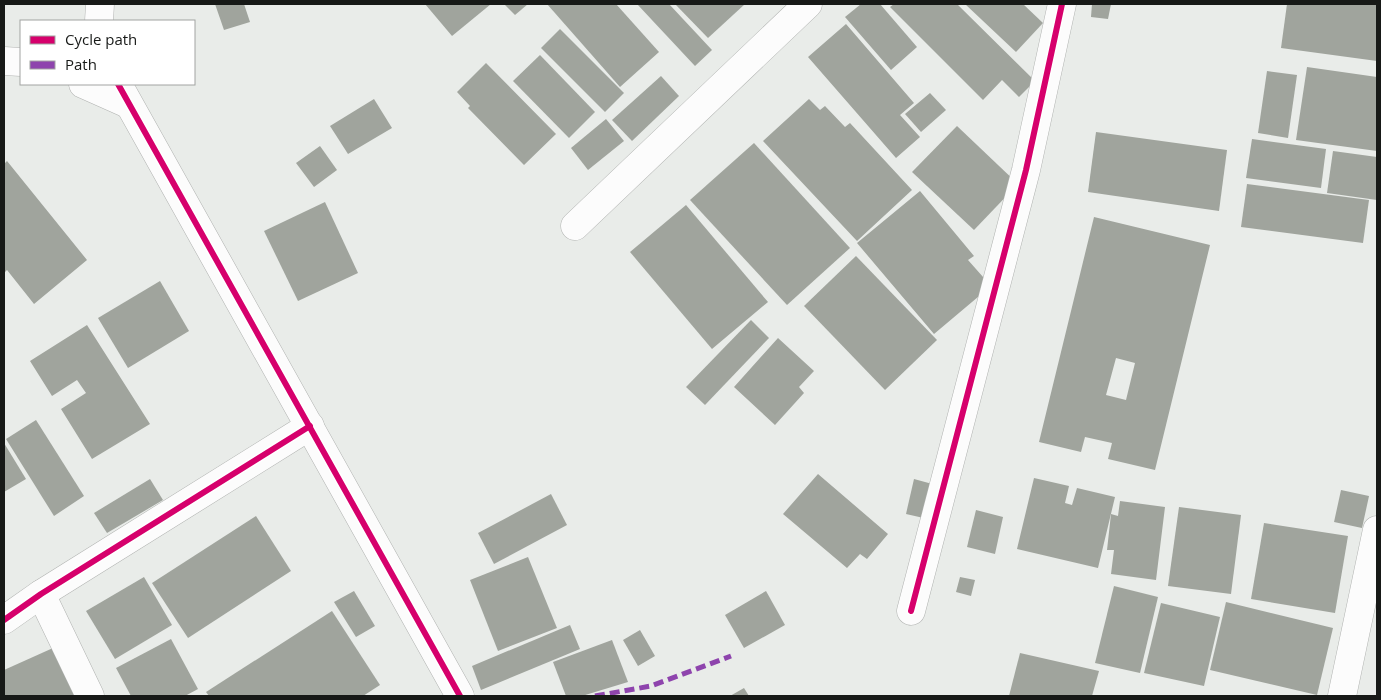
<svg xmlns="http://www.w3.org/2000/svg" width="1381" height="700" font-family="'Open Sans',sans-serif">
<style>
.building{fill:#a0a49d;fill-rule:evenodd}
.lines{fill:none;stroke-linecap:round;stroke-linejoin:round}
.minor-casing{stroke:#b0b2b0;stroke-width:29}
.minor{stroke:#fcfcfc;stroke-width:28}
.quiet{stroke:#8e44ad;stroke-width:5;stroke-dasharray:10 5;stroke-linecap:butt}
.cycleway-casing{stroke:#fff;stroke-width:9}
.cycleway{stroke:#d6006c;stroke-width:6}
</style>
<rect width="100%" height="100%" fill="#e9ece9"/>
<g class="building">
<polygon points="215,4 244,4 250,22 224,30"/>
<polygon points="425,4 491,4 452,36"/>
<polygon points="504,4 528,4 515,15"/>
<polygon points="547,4 616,4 659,52 620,87"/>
<polygon points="637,4 669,4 712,50 695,66"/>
<polygon points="675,4 745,4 708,38"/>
<polygon points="861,4 880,4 917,47 891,70 845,17"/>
<polygon points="894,4 957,4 1035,81 1019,97 1002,80 983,100 890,7"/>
<polygon points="965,4 1023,4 1043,23 1016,52"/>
<polygon points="1092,4 1111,4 1108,19 1091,17"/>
<polygon points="1287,4 1377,4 1377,61 1281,48"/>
<polygon points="846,24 914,103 900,115 920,137 896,158 808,57"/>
<polygon points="560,29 624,93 605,112 541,48"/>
<polygon points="540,55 595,112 569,138 513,81"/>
<polygon points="486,63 556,134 524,165 468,108 470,106 457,92"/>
<polygon points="1307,67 1377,77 1377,151 1296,140"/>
<polygon points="1267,71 1297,75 1288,138 1258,133"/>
<polygon points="661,76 679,96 632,141 612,120"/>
<polygon points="930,93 946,110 921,132 905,114"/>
<polygon points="374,99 392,128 348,154 330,126"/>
<polygon points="809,99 820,110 825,106 845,127 850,123 912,190 857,241 763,141"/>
<polygon points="606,119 624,141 588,170 571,148"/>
<polygon points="957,126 1018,184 974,230 912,172"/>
<polygon points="1096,132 1227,150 1219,211 1088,192"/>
<polygon points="1252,139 1326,149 1321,188 1246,178"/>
<polygon points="754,143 850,248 787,305 690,200"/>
<polygon points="320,146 337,170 314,187 296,163"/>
<polygon points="1333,151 1377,157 1377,200 1327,193"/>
<polygon points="7,161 87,260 34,304 7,270 4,273 4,164"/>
<polygon points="1247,184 1369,200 1363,243 1241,227"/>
<polygon points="920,191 974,256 968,260 991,286 934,334 857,243"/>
<polygon points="325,202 358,273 298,301 264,231"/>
<polygon points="686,205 768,302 712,349 630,252"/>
<path d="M 1094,217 L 1210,245 L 1155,470 L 1108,459 L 1112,443 L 1085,437 L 1081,452 L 1039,442 ZM 1116,358 L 1135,363 L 1126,400 L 1106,395 Z"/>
<polygon points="856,256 937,340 885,390 804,306"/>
<polygon points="160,281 189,331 128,368 98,318"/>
<polygon points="751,320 769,338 705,405 686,387"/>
<polygon points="87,325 150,424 92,459 61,409 86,393 77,380 52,396 30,361"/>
<polygon points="778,338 814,371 799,387 804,393 775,425 734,387"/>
<polygon points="36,420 84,496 54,516 6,439"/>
<polygon points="4,443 26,479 4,492"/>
<polygon points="818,474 888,534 867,559 860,554 847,568 783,514"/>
<polygon points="1034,478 1069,486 1065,503 1072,505 1077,488 1115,497 1098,568 1017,549"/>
<polygon points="150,479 163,500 107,533 94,513"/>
<polygon points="914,479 936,485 928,519 906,514"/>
<polygon points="1341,490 1369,496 1362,528 1334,522"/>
<polygon points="551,494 567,525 494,564 478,533"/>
<polygon points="1120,501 1165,507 1156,580 1111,574 1114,550 1107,550 1111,514 1118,516"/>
<polygon points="1179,507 1241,515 1231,594 1168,586"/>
<polygon points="976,510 1003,517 995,554 967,547"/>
<polygon points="256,516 291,571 188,638 152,583"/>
<polygon points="1264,523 1348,536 1335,613 1251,599"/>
<polygon points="528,557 557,628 498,651 470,580"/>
<polygon points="144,577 172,625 115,659 86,611"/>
<polygon points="960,577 975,580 971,596 956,592"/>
<polygon points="1114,586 1158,597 1140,673 1095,663"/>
<polygon points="354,591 375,626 356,637 334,602"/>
<polygon points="766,591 785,625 744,648 725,615"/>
<polygon points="1226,602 1333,628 1317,695 1210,670"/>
<polygon points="1161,603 1220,617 1204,686 1144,673"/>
<polygon points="332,611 380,685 363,696 209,696 206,692"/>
<polygon points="570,625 580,649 481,690 472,666"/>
<polygon points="640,630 655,656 638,666 623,640"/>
<polygon points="171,639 198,689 185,696 131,696 116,668"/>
<polygon points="612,640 628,682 582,696 566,696 553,662"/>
<polygon points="53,648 75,696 4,696 4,670"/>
<polygon points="1020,653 1099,671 1092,696 1009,696"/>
<polygon points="744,688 749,696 730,696"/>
</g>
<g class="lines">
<g class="minor-casing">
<g id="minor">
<polyline points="99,21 100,4"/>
<polyline points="4,61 21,62"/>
<polyline points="83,84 128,104"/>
<polyline points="118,84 460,696"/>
<polyline points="575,226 808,4"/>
<polyline points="41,594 90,696"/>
<polyline points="911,611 1026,170 1062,4"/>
<polyline points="4,620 41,594 310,426"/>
<polyline points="1342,696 1377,530"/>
</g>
</g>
<use href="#minor" class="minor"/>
<polyline class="quiet" points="595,696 651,686 731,656"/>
<g class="cycleway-casing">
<g id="cycleway">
<polyline points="118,84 460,696"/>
<polyline points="911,611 1026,170 1062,4"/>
<polyline points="4,620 41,594 310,426"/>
</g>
</g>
<use href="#cycleway" class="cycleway"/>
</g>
<rect width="1381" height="700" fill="none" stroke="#171917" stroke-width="10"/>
<rect x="20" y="20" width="175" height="65" fill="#ffffff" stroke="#a2a3a2"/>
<rect x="30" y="36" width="25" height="8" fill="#d6006c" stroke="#a2a3a2"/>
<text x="65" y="45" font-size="15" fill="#171917">Cycle path</text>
<rect x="30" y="61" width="25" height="8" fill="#8e44ad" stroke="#a2a3a2"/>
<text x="65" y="70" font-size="15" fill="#171917">Path</text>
</svg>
